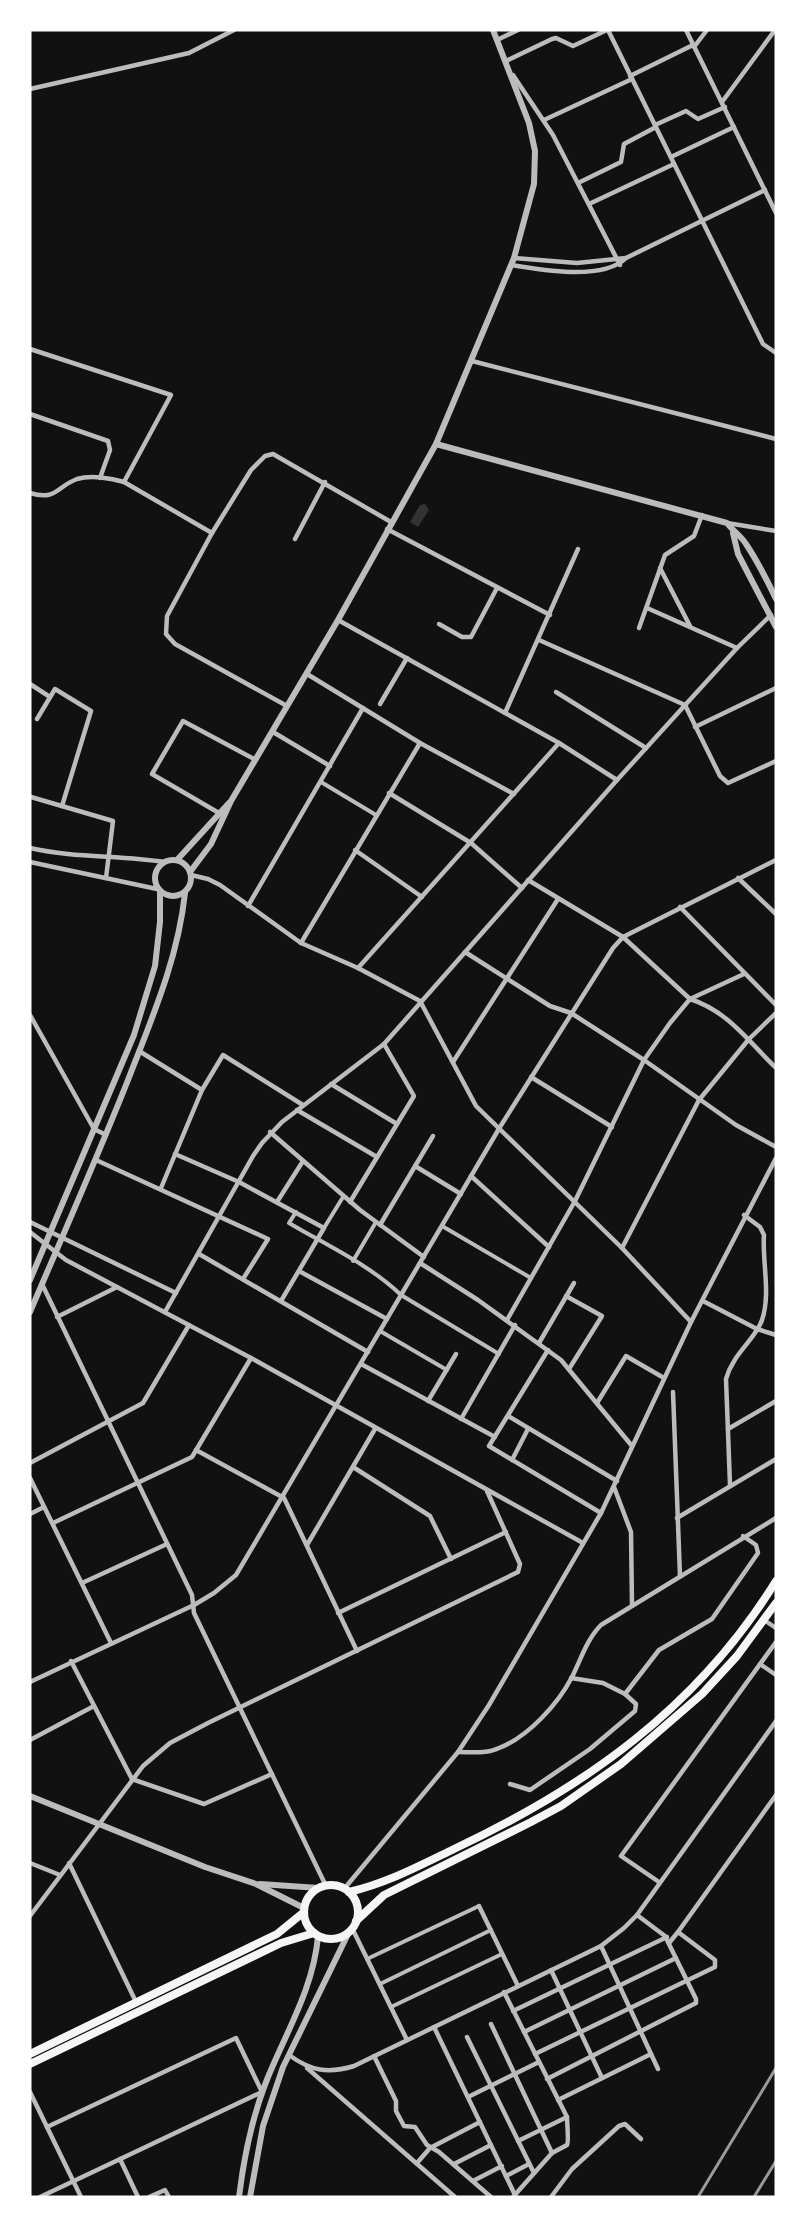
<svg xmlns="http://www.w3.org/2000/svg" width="806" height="2227" font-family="Arial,sans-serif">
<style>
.water{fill:#333}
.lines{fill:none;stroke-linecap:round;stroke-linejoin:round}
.pedestrian{stroke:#bcbcbc;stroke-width:4}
.minor{stroke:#bcbcbc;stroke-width:4.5}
.tertiary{stroke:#bcbcbc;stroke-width:6}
.primary{stroke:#f5f5f5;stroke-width:8}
.rail{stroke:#9a9a9a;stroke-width:3}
</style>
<rect width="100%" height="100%" fill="#111"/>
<polygon class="water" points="425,504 429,510 418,527 410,522 420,505"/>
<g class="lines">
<g class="pedestrian">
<polyline points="321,782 376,815"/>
<path d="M 296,1212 L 289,1223 C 326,1245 370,1265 401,1295 L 499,1354"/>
<polyline points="442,1226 531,1278"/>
<polyline points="324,1228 343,1197"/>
<polyline points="353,1261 376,1222"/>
<polyline points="380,1331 447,1370"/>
<polyline points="367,1959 479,1906"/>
<polyline points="380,1984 491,1930"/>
<polyline points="391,2007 502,1954"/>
</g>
<g class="minor">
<polyline points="608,30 763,344 776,353"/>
<polyline points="686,30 776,213"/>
<polyline points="497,40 518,30"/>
<polyline points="694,47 707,30"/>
<polyline points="506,61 552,39 556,38 573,46 607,30"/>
<polyline points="513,75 553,135 620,265"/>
<polyline points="630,76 693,45"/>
<polyline points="30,89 189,53 234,30"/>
<polyline points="722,102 775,30"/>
<polyline points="544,120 632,79"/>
<polyline points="655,125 686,111 698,119 725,107"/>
<polyline points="671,157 734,127"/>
<polyline points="578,183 621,162 624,144 656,127"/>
<polyline points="589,204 674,164"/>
<polyline points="626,258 765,190"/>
<path d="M 511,265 C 540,270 603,281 626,258 L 577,263 L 514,258"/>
<polyline points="30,349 171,395 124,482"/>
<polyline points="472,361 776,439"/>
<polyline points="30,414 108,441 110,450 100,478"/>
<path d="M 30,493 C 56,501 56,487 77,479 C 91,475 111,478 124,482 L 212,533"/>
<polyline points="727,523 776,531"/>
<polyline points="387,529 550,615"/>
<polyline points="295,539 325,482"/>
<polyline points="660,568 690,626"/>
<polyline points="647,608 737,648"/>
<polyline points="338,620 559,743 617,780"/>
<polyline points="439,624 462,637 471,637 497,588"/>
<polyline points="639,628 665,555 694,536 702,515"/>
<polyline points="539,640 685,705 720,776 728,783 776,761"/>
<polyline points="307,674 420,743 514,794"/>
<polyline points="30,684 50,697"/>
<polyline points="556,692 646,748"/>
<polyline points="380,704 407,658"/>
<polyline points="287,706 175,644 166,634 167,616 212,533 251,470 265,456 273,454 391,522"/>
<polyline points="505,713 578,549"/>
<polyline points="37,719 55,689 91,711 62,806"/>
<polyline points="695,727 776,688"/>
<polyline points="273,732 330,766"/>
<polyline points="389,793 471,843 522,888"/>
<polyline points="31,797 113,821 106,878"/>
<polyline points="219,813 152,774 183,721 256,760"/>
<path d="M 30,848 C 74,858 120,855 165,862"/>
<polyline points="355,850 422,897"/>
<polyline points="30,862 157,889"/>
<polyline points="191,875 208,879 220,885 301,943 358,968 420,1001 476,1106 622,1248 691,1322"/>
<polyline points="738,878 776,914"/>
<path d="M 528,880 L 623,937 L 690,999 C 728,1011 749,1042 776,1068"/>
<polyline points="248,906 363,708"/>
<polyline points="680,907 776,1005"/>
<polyline points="301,943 420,743"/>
<polyline points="465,952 550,1006 571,1013 644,1060 736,1125 776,1147"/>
<polyline points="358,968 559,743"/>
<polyline points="30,1015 94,1129 106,1135"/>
<polyline points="139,1051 202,1090"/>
<polyline points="453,1062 558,899"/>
<polyline points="531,1077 612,1127"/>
<polyline points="331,1084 397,1124"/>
<polyline points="297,1110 377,1157"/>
<polyline points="270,1132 360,1210 424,1257"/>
<polyline points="175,1154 239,1182 324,1228 281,1301"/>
<polyline points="96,1160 268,1239 243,1279"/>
<polyline points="415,1166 461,1194"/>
<polyline points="471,1176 549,1247"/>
<polyline points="161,1188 202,1090 223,1055 303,1105"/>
<polyline points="277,1202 303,1161"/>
<polyline points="350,1202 414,1096 384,1044"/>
<polyline points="30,1222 176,1293"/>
<polyline points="380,1225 433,1136"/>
<polyline points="30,1232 66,1260 251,1358 583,1543"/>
<polyline points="622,1248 699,1100 749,1039 776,1013"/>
<polyline points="199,1254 368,1352"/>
<polyline points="420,1263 478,1300 561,1360 632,1446"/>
<polyline points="299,1271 387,1319"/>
<polyline points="42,1284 192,1595 194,1613 326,1886"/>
<polyline points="566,1296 602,1316 569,1369"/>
<polyline points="703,1301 757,1329 776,1335"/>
<polyline points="165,1312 253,1156 262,1143 282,1122 384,1044 617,780 737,648 771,615"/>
<polyline points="57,1317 117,1287"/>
<polyline points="507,1320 575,1201 644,1060 670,1023 690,999 744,974"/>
<polyline points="539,1343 574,1283"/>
<polyline points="548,1350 489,1446 601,1513"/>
<polyline points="361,1364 495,1437"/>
<polyline points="673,1392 680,1576"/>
<polyline points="428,1401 456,1354"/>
<polyline points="597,1403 626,1356 664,1378"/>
<polyline points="508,1416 617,1481"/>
<polyline points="461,1419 515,1325"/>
<polyline points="728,1429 776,1401"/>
<polyline points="196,1450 284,1498 357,1651"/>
<polyline points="512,1460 528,1429"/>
<polyline points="30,1463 143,1403 189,1325"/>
<polyline points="353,1467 430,1516 451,1559"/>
<polyline points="30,1478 111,1643"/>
<path d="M 730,1485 L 726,1379 C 733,1353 756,1339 762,1320 C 771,1294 762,1261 764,1235 L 760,1227 L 744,1215"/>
<polyline points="614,1487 631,1532 632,1605"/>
<polyline points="30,1514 44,1507"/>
<polyline points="677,1518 776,1459"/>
<polyline points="53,1523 192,1457 251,1358"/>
<polyline points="307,1545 375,1429"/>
<polyline points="82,1583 167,1544"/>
<polyline points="338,1613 506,1532"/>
<polyline points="764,1620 776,1628"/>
<polyline points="71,1661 132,1779 204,1804 272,1774"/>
<polyline points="760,1664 776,1675"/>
<polyline points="571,1678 603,1683 625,1694 659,1650 712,1619 758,1553 756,1545 743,1536"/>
<polyline points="30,1682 194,1605 214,1593 236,1575 500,1127 613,948 623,937 776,860"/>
<polyline points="30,1740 94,1706"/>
<path d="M 458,1752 C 471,1752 487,1754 499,1748 C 528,1737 558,1704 572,1677 C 581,1659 587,1639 601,1625 L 776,1518"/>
<polyline points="510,1784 530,1790 590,1749 635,1711 636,1704 625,1694"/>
<polyline points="30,1863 60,1875"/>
<polyline points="69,1863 136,2002"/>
<polyline points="659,1882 621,1856 776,1642"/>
<polyline points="344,1889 458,1752 489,1705 601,1513 691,1322 776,1158"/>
<polyline points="479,1906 518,1986"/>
<polyline points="30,1916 143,1766 170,1743 208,1723 518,1572 520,1564 487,1491"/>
<polyline points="352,1928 407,2040"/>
<polyline points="678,1932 776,1795"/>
<polyline points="601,1946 658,2069"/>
<polyline points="551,1970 602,2078"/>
<path d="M 504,1992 L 567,2117 C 567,2123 569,2142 567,2145 L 552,2153 L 513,2197"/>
<polyline points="513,2011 667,1937"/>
<polyline points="491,2024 552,2153"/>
<polyline points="434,2027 515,2195"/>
<polyline points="524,2032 676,1958"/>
<polyline points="467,2037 534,2173"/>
<polyline points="535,2054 715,1967 715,1960 678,1932 669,1943"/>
<path d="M 289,2055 C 311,2071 328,2074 354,2066 L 601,1946 L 624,1928 L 637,1915 L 776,1721"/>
<polyline points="374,2056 396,2101 396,2111 404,2126 415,2127 427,2145 439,2152 491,2197"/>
<polyline points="307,2068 455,2197"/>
<polyline points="547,2079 696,2003 696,1999 665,1936 637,1915"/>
<polyline points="30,2092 81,2197"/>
<polyline points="468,2097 539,2062"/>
<polyline points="558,2100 651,2054"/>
<polyline points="518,2141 567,2117"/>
<polyline points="120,2159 138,2197"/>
<polyline points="417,2163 430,2148 480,2122"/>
<polyline points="454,2164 491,2145"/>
<polyline points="506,2176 529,2164"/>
<polyline points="473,2181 502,2166"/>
<polyline points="40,2197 262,2092 236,2038 47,2127"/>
<polyline points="149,2197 165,2190 169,2197"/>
<polyline points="551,2197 572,2169 619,2126 625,2124 641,2139"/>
</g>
<g class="tertiary">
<path d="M 436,444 L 727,523 C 733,531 741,536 746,544 C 758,562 767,580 776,599"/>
<polyline points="733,533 738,554 776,627"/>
<circle cx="173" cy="878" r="18"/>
<polyline points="177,860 229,803"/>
<polyline points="190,872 211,844 231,801 338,620 436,444 514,258 534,184 535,151 529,123 493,30"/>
<polyline points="30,1280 134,1035 155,966 160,922 160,891"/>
<path d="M 30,1312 C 63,1235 97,1158 128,1080 C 152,1018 178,959 185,893"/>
<polyline points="30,1796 205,1867 256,1884 304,1908"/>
<polyline points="260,1884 319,1888"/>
<path d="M 239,2197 C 244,2156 252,2116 268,2077 C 287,2031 314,1986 318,1936"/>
<polyline points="250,2197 263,2126 283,2067 349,1932"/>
</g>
<g class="primary">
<circle cx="331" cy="1912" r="27"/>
<path d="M 349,1892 C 387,1883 419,1866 454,1849 C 586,1787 698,1707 776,1581"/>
<polyline points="356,1921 384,1895 531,1822 561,1806 621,1764 702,1694 737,1656 776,1603"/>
<polyline points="30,2054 277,1934 304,1912"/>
<polyline points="30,2064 281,1943 314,1933"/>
</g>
<g class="rail">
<polyline points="698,2197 776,2068"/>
<polyline points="754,2197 776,2161"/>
</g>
</g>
<rect width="806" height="2227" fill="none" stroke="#ffffff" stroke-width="63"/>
</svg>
